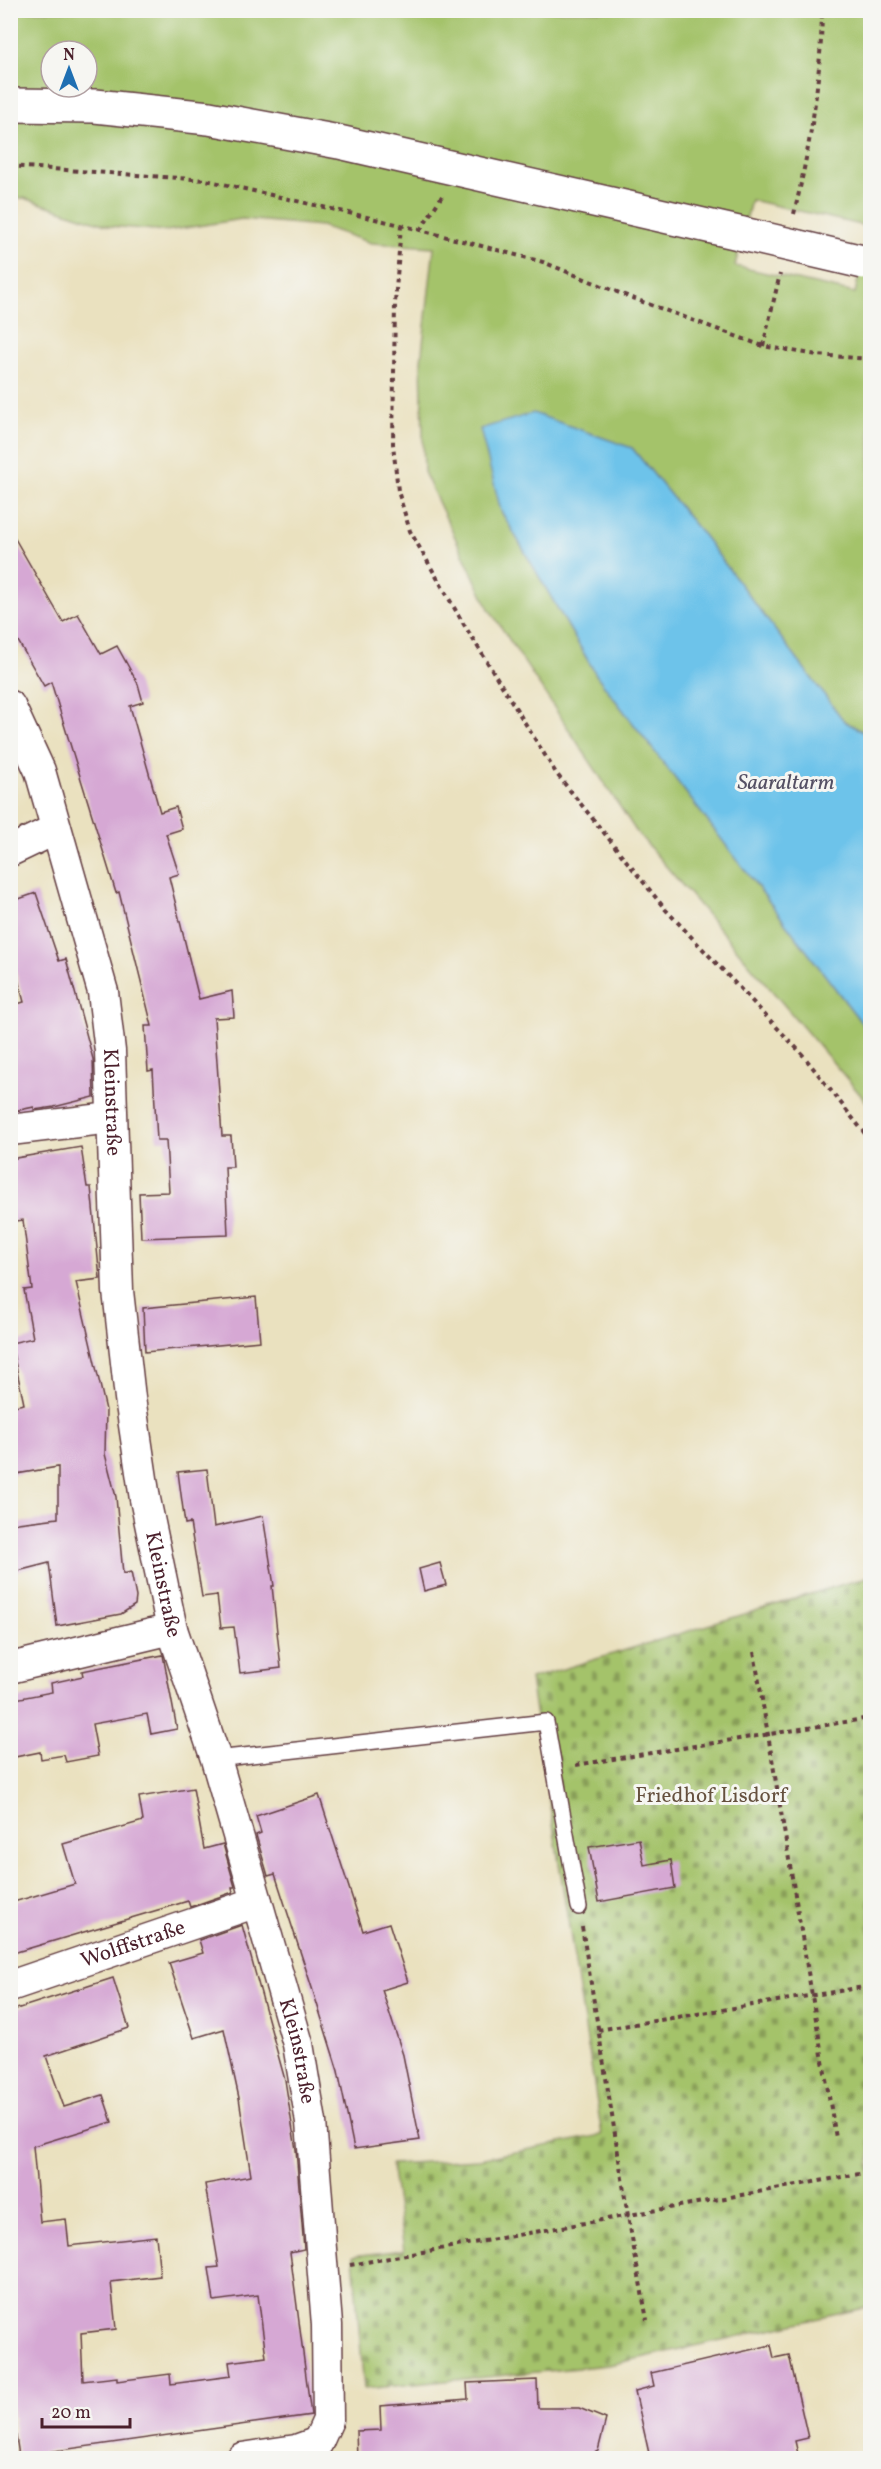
<svg xmlns="http://www.w3.org/2000/svg" width="881" height="2469" font-family="Vollkorn,serif">
<style>
.green{fill:#a4c36b;stroke:#77714b;stroke-width:1.5;fill-rule:evenodd}
.cemetery{fill:url(#cemetery-stones);stroke:#77714b;stroke-width:1.5}
.water{fill:#6dc3ea;stroke:#5c718a;stroke-width:1.5}
.building{fill:#d6a8d4}
.lines{fill:none;stroke-linecap:round;stroke-linejoin:round}
.service-casing{stroke:#623c41;stroke-width:18}
.minor-casing{stroke:#623c41;stroke-width:33}
.secondary-casing{stroke:#623c41;stroke-width:36}
.path{stroke:#623c41;stroke-width:4;stroke-dasharray:4.5 4.5;stroke-linecap:butt}
.service{stroke:#fff;stroke-width:15}
.minor{stroke:#fff;stroke-width:30}
.secondary{stroke:#fff;stroke-width:33}
.secondary-bridge-casing{stroke:#623c41;stroke-width:36;stroke-linecap:butt}
.secondary-bridge{stroke:#fff;stroke-width:33}
.labels{text-anchor:middle;dominant-baseline:central;stroke-width:6;stroke-linejoin:round;paint-order:stroke}
.street-label{font-size:21px;fill:#4a1f2b;stroke:#f6f6f2}
.park-label{font-size:21px;fill:#65503e;stroke:#f6f6f2}
.water-label{font-size:22px;font-style:italic;fill:#545064;stroke:#f6f6f2}
</style>
<defs>
<pattern id="cemetery-stones" width="16" height="16" patternUnits="userSpaceOnUse" patternTransform="scale(1.5)"><rect width="16" height="16" fill="#a4c36b"/><path d="M2 7V4a2 2 0 0 1 4 0v3zM10 15v-3a2 2 0 0 1 4 0v3z" fill="#889e58"/></pattern>
</defs>
<rect width="100%" height="100%" fill="#f6f6f2"/>
<filter id="ink" filterUnits="userSpaceOnUse"><feTurbulence type="fractalNoise" baseFrequency=".0167" numOctaves="2"/><feDisplacementMap in="SourceGraphic" scale="12" xChannelSelector="R" yChannelSelector="G"/><feConvolveMatrix kernelMatrix="1 2 1 2 8 2 1 2 1" color-interpolation-filters="sRGB"/></filter>
<filter id="wash" filterUnits="userSpaceOnUse"><feTurbulence type="fractalNoise" baseFrequency=".008" numOctaves="4" result="noise"/><feDisplacementMap in="SourceGraphic" scale="24" xChannelSelector="R" yChannelSelector="G"/><feGaussianBlur stdDeviation="1.35" result="paint"/><feColorMatrix in="noise" values="0 0 0 0 0 0 0 0 0 0 0 0 0 0 0 0 0 1.4 0 .05"/><feComposite in="paint" operator="in"/></filter>
<g filter="url(#wash)">
<rect width="100%" height="100%" fill="#eae1bf"/>
<path class="green" d="M 10,11 L 870,11 L 870,736 L 844,721 L 703,535 L 632,448 L 501,511 L 597,676 L 870,1034 L 870,1106 L 636,831 L 489,609 L 424,472 L 421,361 L 434,247 L 371,243 L 321,226 L 242,219 L 166,231 L 109,226 L 24,198 L 11,198 ZM 51,51 L 87,51 L 87,87 L 51,87 ZM 751,200 L 870,227 L 855,293 L 735,266 Z"/>
<polygon class="cemetery" points="870,1576 870,2307 609,2365 364,2389 353,2256 404,2250 391,2164 479,2159 602,2135 530,1679"/>
<polygon class="water" points="533,413 632,448 703,535 844,721 870,736 870,1034 597,676 501,511 480,429"/>
<g id="blocks">
<g class="building">
<polygon points="10,530 63,622 78,614 101,654 117,646 138,684 143,702 130,706 160,812 176,807 182,829 166,834 179,874 169,877 199,999 232,991 234,1017 214,1018 222,1136 231,1136 233,1167 225,1167 228,1235 141,1238 139,1193 169,1192 166,1140 157,1140 153,1070 148,1071 145,1026 152,1026 119,892 116,893 51,682 44,686 10,627"/>
<polygon points="36,893 59,961 66,959 93,1059 94,1097 54,1107 34,1110 34,1107 10,1112 10,1006 24,1002 10,950 10,902"/>
<polygon points="81,1147 87,1187 91,1187 100,1279 76,1282 106,1410 105,1454 116,1497 123,1574 131,1572 136,1597 135,1605 121,1614 57,1626 49,1563 10,1573 10,1524 58,1518 58,1467 10,1475 10,1407 24,1404 11,1343 33,1338 24,1290 32,1289 23,1220 10,1222 10,1159"/>
<polygon points="256,1297 260,1341 145,1352 143,1308"/>
<polygon points="207,1469 214,1527 263,1516 274,1586 272,1586 281,1668 240,1673 234,1627 221,1628 217,1595 202,1597 190,1523 185,1524 178,1472"/>
<polygon points="440,1563 446,1585 424,1591 419,1569"/>
<polygon points="163,1655 177,1729 151,1734 147,1714 92,1724 98,1756 66,1762 64,1755 41,1759 40,1752 10,1758 10,1700 52,1692 51,1683 83,1676 82,1671"/>
<polygon points="193,1788 204,1849 223,1844 235,1887 232,1887 233,1892 190,1907 188,1901 10,1954 10,1903 75,1884 63,1844 143,1821 139,1797"/>
<polygon points="319,1795 363,1931 389,1923 408,1982 382,1990 403,2055 420,2140 354,2149 338,2071 313,1991 275,1874 268,1876 256,1835 261,1833 256,1816"/>
<polygon points="639,1839 644,1865 671,1860 675,1888 599,1902 589,1847"/>
<polygon points="242,1925 285,2080 296,2150 304,2249 290,2252 311,2415 19,2456 10,2396 10,2011 113,1978 129,2028 46,2056 64,2107 103,2095 112,2122 33,2146 40,2222 66,2219 69,2246 156,2236 160,2276 111,2282 116,2329 81,2333 83,2381 117,2377 117,2381 170,2374 171,2384 231,2376 229,2362 266,2357 258,2295 214,2301 209,2268 219,2267 205,2184 251,2176 239,2098 224,2029 194,2038 169,1963 203,1953 199,1940"/>
<polygon points="771,2345 774,2358 789,2355 808,2438 795,2441 799,2458 650,2458 635,2391 654,2386 651,2373"/>
<polygon points="537,2380 538,2408 579,2408 606,2419 598,2451 584,2458 357,2458 356,2431 381,2430 380,2406 468,2399 467,2383"/>
</g>
</g>
</g>
<g filter="url(#ink)">
<use href="#blocks" fill-opacity="0" stroke="#623c41" stroke-width="1.5"/>
<g class="lines">
<g class="service-casing">
<polyline id="service" points="216,1759 546,1722 579,1907"/>
</g>
<g class="minor-casing">
<g id="minor">
<path id="s1" d="M 10,706 L 40,771 L 103,992 L 110,1051 L 118,1291 L 130,1398 L 145,1499 L 172,1629 L 216,1759 L 298,2044 L 311,2122 L 327,2325 L 328,2420 L 318,2442"/>
<polyline points="10,851 56,829"/>
<polyline points="10,1130 111,1118"/>
<polyline points="10,1668 172,1629"/>
<path id="s2" d="M 10,1986 L 257,1902"/>
<polyline points="242,2458 296,2450 318,2442"/>
</g>
</g>
<g class="secondary-casing">
<polyline id="secondary" points="10,105 95,106 209,118 339,142 743,234"/>
</g>
<g class="path">
<polyline points="10,166 206,180 401,225 543,262 632,298 763,346 817,355 870,359"/>
<path d="M 794,214 C 810,147 821,79 822,10"/>
<polyline points="401,225 395,303 393,444 398,491 410,531 463,623 556,773 665,909 802,1054 870,1140"/>
<polyline points="420,230 442,196"/>
<polyline points="763,346 780,274"/>
<polyline points="754,1652 836,2138"/>
<polyline points="576,1765 870,1718"/>
<polyline points="582,1927 628,2216 647,2320"/>
<polyline points="598,2030 870,1986"/>
<polyline points="350,2265 870,2172"/>
</g>
<use href="#service" class="service"/>
<use href="#minor" class="minor"/>
<use href="#secondary" class="secondary"/>
<g class="secondary-bridge-casing">
<polyline id="secondary-bridge" points="743,234 863,262"/>
</g>
<use href="#secondary-bridge" class="secondary-bridge"/>
</g>
</g>
<g class="labels">
<g class="street-label">
<text stroke="none"><textPath href="#s1" startOffset="412">Kleinstraße</textPath></text>
<text stroke="none"><textPath href="#s1" startOffset="898">Kleinstraße</textPath></text>
<text stroke="none"><textPath href="#s2" startOffset="130">Wolffstraße</textPath></text>
<text stroke="none"><textPath href="#s1" startOffset="1384">Kleinstraße</textPath></text>
</g>
<g class="park-label">
<text x="711" y="1796">Friedhof Lisdorf</text>
</g>
<g class="water-label">
<text x="786" y="783">Saaraltarm</text>
</g>
</g>
<rect width="881" height="2469" fill="none" stroke="#f6f6f2" stroke-width="36"/>
<g transform="translate(69 69)"><circle r="28" fill="#f6f6f2" stroke="#b1a0a2" stroke-width="1.5"/>
<path d="M0-4.5L10 22L0 15L-10 22Z" fill="#1f6fb2"/>
<text y="-9" font-size="16" font-weight="bold" text-anchor="middle" fill="#4a1f2b">N</text>
</g>
<path d="M42 2418v9h88v-9" fill="none" stroke="#4a1f2b" stroke-width="3"/>
<text x="51" y="2418" font-size="18" fill="#4a1f2b" stroke="#f6f6f2" stroke-width="4.5" paint-order="stroke">20 m</text>
</svg>
